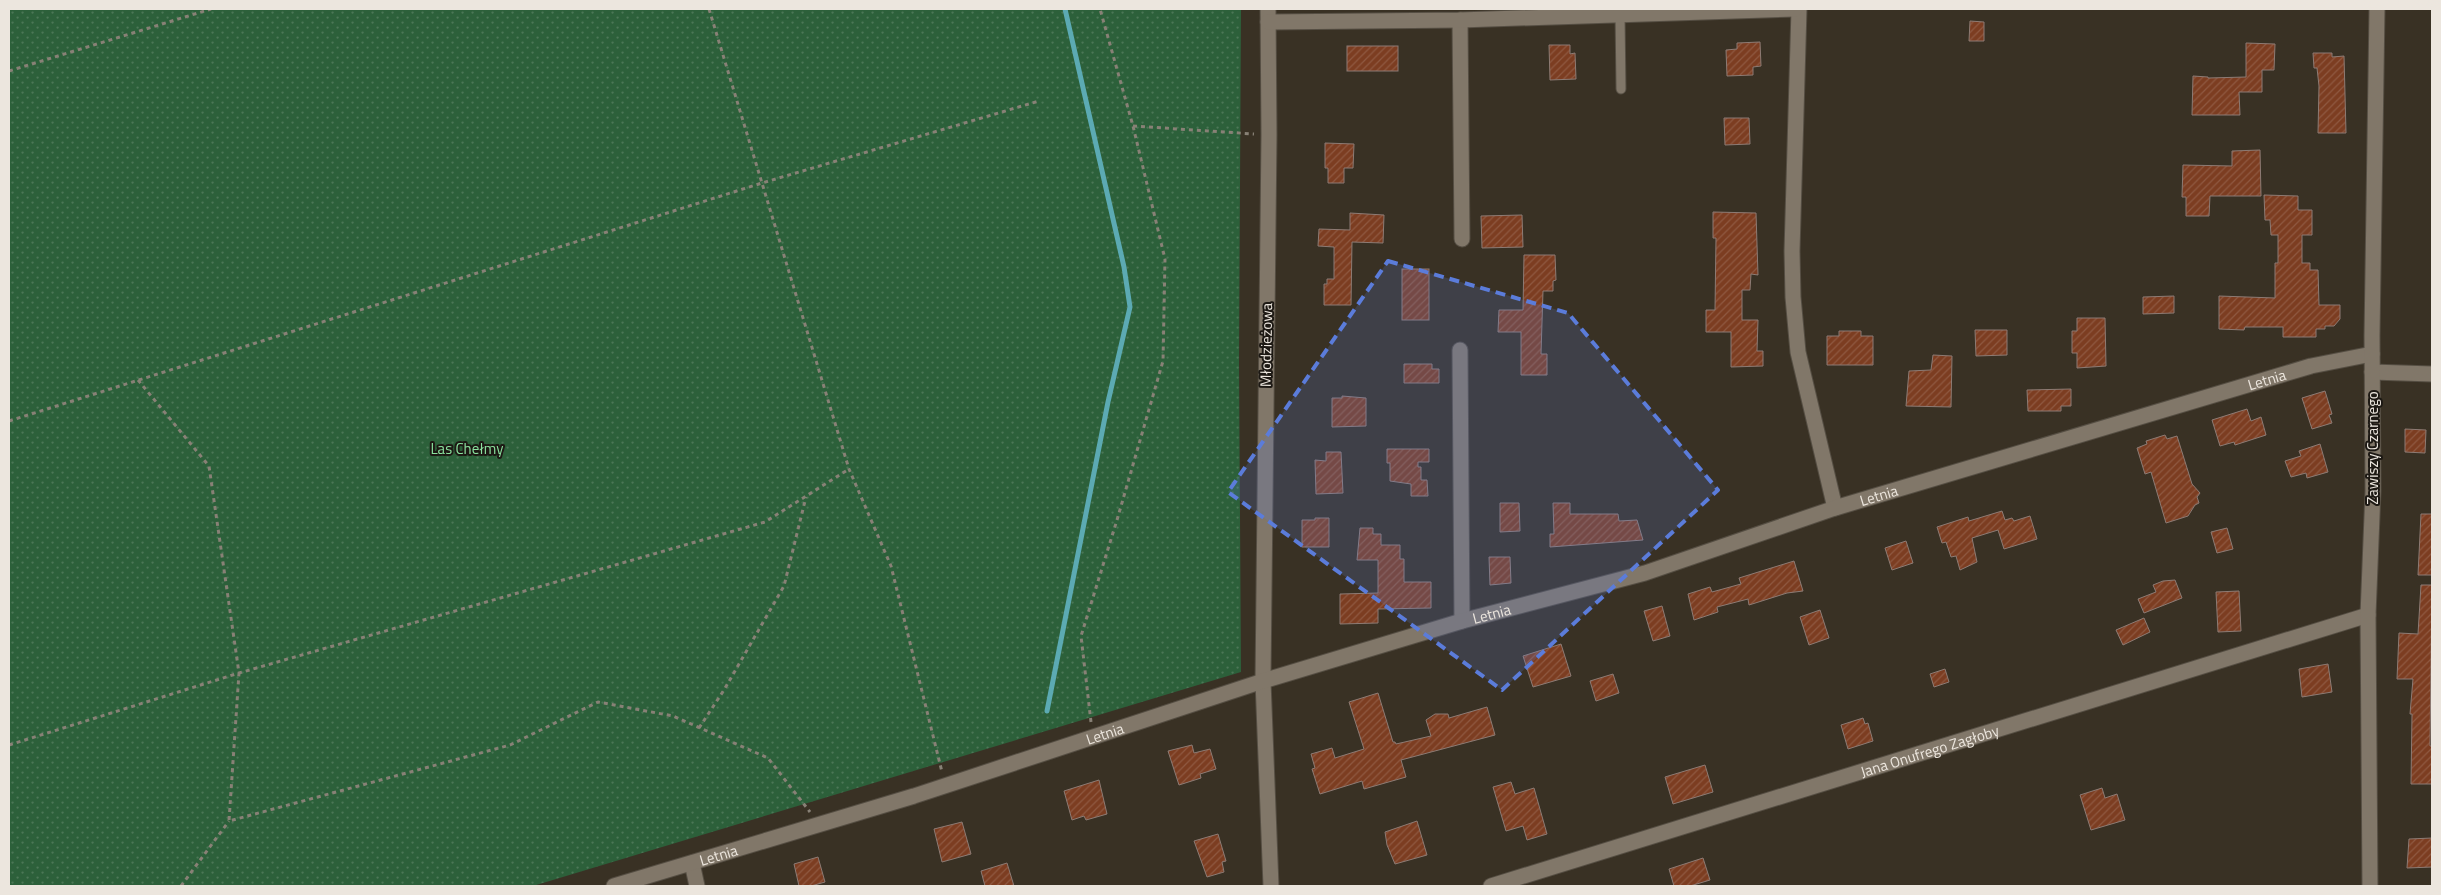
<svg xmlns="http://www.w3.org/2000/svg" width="2441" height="895" font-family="'Titillium Web',sans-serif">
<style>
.park{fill:url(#park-dots)}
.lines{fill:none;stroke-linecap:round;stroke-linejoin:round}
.stream{stroke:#5caab3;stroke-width:5}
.building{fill:url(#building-hatch);stroke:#8d7b74}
.lane-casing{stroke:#554e43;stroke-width:11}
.street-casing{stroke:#554e43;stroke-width:17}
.path{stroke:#888176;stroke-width:3;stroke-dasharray:4 4;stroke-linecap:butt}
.lane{stroke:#817769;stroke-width:9}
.street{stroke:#817769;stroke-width:15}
.marked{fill:#5b7cda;fill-opacity:0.2;stroke:#5b7cda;stroke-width:4;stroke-dasharray:10 6;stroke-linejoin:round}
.labels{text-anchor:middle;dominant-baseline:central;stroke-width:4;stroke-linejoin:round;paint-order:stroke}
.street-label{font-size:15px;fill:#ece6de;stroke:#1d1914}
.park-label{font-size:15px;fill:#8be29f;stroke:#1d1914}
</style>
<defs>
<pattern id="park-dots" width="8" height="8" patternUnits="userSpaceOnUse" patternTransform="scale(1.25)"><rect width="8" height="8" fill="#2c603a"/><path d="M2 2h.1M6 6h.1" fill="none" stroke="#4b7756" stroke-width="1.8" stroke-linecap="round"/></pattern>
<pattern id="building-hatch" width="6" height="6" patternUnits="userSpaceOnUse" patternTransform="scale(1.25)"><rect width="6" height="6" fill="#7c3d21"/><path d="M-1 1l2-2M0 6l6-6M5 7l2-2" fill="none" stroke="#8f5941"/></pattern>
</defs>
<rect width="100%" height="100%" fill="#393124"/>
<polygon class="park" points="9,9 1241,9 1239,363 1241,672 533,886 9,886"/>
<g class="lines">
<polyline class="stream" points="1047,711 1108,402 1130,307 1124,267 1065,9"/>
</g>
<g class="building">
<polygon points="1970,21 1984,22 1984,41 1969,41"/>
<polygon points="1760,42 1761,66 1753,67 1753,75 1727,76 1726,50 1737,49 1737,43"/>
<polygon points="2246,43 2275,44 2274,70 2262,70 2262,92 2239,92 2240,115 2192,115 2193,76 2208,77 2208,78 2246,77"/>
<polygon points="1549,45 1570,45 1570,54 1575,53 1576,79 1550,80"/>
<rect x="1347" y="46" width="51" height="25"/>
<polygon points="2313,53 2332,53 2332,57 2344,56 2346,133 2318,133 2319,86 2317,68 2314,68"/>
<polygon points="1724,118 1749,118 1750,144 1725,145"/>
<polygon points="1325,143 1354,144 1353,168 1344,168 1344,183 1328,183 1328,168 1325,168"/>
<polygon points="2260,150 2261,196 2210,196 2209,216 2186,216 2186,197 2182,197 2183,165 2232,166 2232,151"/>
<polygon points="2264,195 2298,196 2298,210 2312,210 2312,235 2302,235 2302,263 2310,263 2310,270 2318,270 2319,305 2340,305 2340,319 2334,326 2325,326 2325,329 2316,329 2316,337 2283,337 2283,327 2245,327 2244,330 2219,329 2219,296 2275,298 2275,263 2278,263 2278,235 2271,235 2270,220 2265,220"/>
<polygon points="1713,212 1756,213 1758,275 1751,274 1750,290 1742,290 1742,320 1758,320 1757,351 1763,351 1763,366 1731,367 1731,332 1706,332 1706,310 1715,310 1716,238 1713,238"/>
<polygon points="1350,213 1384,215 1383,243 1352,242 1351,305 1324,305 1324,284 1327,284 1327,279 1334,279 1334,247 1318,246 1319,229 1350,230"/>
<polygon points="1522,215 1523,247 1482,248 1481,216"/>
<polygon points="1524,255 1555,255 1556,280 1553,281 1553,291 1543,291 1541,354 1547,354 1547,375 1521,375 1521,332 1498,332 1499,310 1523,310"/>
<rect x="1402" y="269" width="27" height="51"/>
<polygon points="2174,296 2174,313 2143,314 2143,297"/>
<polygon points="2077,318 2105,318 2106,366 2077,368 2077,353 2072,353 2072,331 2077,331"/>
<polygon points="1975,330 2007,330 2007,355 1976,356"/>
<polygon points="1839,331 1861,331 1861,336 1873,336 1873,365 1827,365 1827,336 1839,336"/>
<polygon points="1933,355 1952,356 1951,407 1906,406 1909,371 1931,370"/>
<polygon points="1404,364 1432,364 1432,369 1439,369 1439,383 1404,383"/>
<polygon points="2071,389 2071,406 2061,406 2061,411 2028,411 2027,390"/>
<polygon points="2325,391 2332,414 2329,415 2332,423 2312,429 2302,398"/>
<polygon points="1342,396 1366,398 1366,426 1332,427 1332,398 1342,398"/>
<polygon points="2247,409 2251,421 2261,417 2266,435 2235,445 2234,442 2220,446 2212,420"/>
<polygon points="2405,429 2426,430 2425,453 2405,452"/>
<polygon points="2165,435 2167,439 2177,436 2192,484 2200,493 2197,497 2199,503 2195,505 2188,516 2166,523 2151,472 2145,474 2137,448 2147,444 2146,441"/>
<polygon points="2320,444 2328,472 2307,478 2306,473 2291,477 2285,461 2301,456 2299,451"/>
<polygon points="1387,449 1429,449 1429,462 1418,462 1418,467 1421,467 1421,480 1427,480 1428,496 1411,496 1411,484 1390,481 1390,463 1387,463"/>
<polygon points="1326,452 1341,452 1343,493 1316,494 1315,460 1326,461"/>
<polygon points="1500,503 1519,503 1520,531 1500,532"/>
<polygon points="1553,503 1570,503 1570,514 1618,514 1619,521 1637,520 1643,540 1550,547 1550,534 1554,534"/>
<polygon points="2002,511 2005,520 2012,518 2014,521 2030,516 2037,539 2004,549 1998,530 1972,538 1977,562 1960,570 1956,556 1951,557 1946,542 1942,543 1937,527 1968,517 1969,521"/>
<polygon points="2421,514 2432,514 2432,575 2418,575"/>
<polygon points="1315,518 1329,518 1329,547 1302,547 1302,520 1315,520"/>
<polygon points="1360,528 1373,528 1373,534 1381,534 1381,545 1400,545 1400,559 1404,559 1404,582 1431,582 1431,608 1378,609 1378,623 1340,624 1340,594 1378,593 1378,560 1357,560"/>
<polygon points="2227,528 2233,549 2217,553 2211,532"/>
<polygon points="1906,541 1913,563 1892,570 1885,548"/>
<polygon points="1489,557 1510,557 1511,583 1490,585"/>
<polygon points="1794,561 1803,591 1787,593 1749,605 1748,599 1717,607 1718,612 1694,620 1688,594 1710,587 1712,592 1741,584 1739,578"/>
<polygon points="2175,580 2182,598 2144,613 2138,599 2156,592 2153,585 2163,581"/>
<polygon points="2421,585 2432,585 2430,746 2432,746 2432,784 2411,784 2412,714 2410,714 2413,679 2397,679 2399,633 2418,634"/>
<polygon points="2239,591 2241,631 2218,632 2216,592"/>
<polygon points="1662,606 1670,636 1653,641 1644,611"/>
<polygon points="1820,610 1829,638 1809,645 1800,617"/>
<polygon points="2144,618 2150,632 2123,645 2116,630"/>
<polygon points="1561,644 1571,676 1533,687 1523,656"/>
<polygon points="2328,664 2332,692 2302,697 2299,669"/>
<polygon points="1945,669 1949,682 1934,687 1930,674"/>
<polygon points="1613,674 1619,693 1596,701 1590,681"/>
<polygon points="1378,693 1393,742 1395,742 1396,744 1431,736 1426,720 1435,714 1448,714 1449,718 1487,707 1495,735 1401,760 1406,777 1364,789 1362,781 1320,794 1312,769 1315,768 1311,754 1332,748 1335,758 1364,749 1349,702"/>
<polygon points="1863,718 1865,724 1868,723 1873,741 1848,749 1841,725"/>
<polygon points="1192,745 1194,753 1210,749 1216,769 1200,774 1201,778 1179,785 1168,751"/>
<polygon points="1705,765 1713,792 1673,804 1665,777"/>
<polygon points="1099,780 1107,814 1086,820 1084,816 1072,820 1064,791"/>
<polygon points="1511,782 1515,794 1534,788 1547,834 1527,840 1523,826 1506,831 1493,787"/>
<polygon points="2102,788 2105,798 2117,794 2125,820 2091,830 2080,795"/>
<polygon points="1417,821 1427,855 1395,864 1387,845 1385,832"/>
<polygon points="962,822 971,854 942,862 934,829"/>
<polygon points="1218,834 1226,861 1222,862 1224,872 1207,877 1194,841"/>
<polygon points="2432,838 2432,867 2407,868 2409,839"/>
<polygon points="818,857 825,882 811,886 799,886 794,864"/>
<polygon points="1703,858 1710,880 1690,886 1674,886 1669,869"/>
<polygon points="1007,863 1014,886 985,886 981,871"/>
</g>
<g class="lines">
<g class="lane-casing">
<polyline id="lane" points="1620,15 1621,89"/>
</g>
<g class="street-casing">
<g id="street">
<polyline points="1268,9 1269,135 1263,681 1271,886"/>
<polyline points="1799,9 1792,251 1793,297 1798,352 1835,508"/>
<polyline points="1460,20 1462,239"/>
<polyline points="1268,22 1460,20 1795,9"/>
<polyline points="1460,350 1462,621"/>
<polyline points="2372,372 2432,374"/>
<polyline points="692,863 697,886"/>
<path id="s1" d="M 614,886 L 914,796 L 1263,681 L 1462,621 L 1645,573 L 1835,508 L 2311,366 L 2372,354"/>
<path id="s2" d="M 1491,886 L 2368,615"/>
<polyline points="2370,886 2368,615 2373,491 2372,336 2377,9"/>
</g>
</g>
<g class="path">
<polyline points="709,9 849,469 891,566 942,772"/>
<polyline points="9,71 211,9"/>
<polyline points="1133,126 1254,134"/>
<polyline points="138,380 209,466 239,673 229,821 510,745 598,702 673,716 768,758 810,812"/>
<polyline points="9,421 762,183 1039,101"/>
<polyline points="1091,722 1081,636 1117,520 1163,361 1165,259 1133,126 1100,9"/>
<polyline points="699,728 724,690 784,586 806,497"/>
<polyline points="9,745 239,673 765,522 849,469"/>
<polyline points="181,886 229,821"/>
</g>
<use href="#lane" class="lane"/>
<use href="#street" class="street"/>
</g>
<path class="marked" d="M 1388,261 L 1568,313 L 1718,490 L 1502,690 L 1228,492 Z"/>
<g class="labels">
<g class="street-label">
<text transform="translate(1266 345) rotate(-89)">Młodzieżowa</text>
<text stroke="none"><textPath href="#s1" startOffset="1729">Letnia</textPath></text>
<text transform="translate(2372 448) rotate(-90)">Zawiszy Czarnego</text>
<text stroke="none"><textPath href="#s1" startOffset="1324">Letnia</textPath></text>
<text stroke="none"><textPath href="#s1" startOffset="919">Letnia</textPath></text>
<text stroke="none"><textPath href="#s1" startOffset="514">Letnia</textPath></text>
<text stroke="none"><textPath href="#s2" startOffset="459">Jana Onufrego Zagłoby</textPath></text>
<text stroke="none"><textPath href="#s1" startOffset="109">Letnia</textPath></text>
</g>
<g class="park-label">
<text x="467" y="448">Las Chełmy</text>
</g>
</g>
<rect width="2441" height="895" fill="none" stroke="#ece6de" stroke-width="20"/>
</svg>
